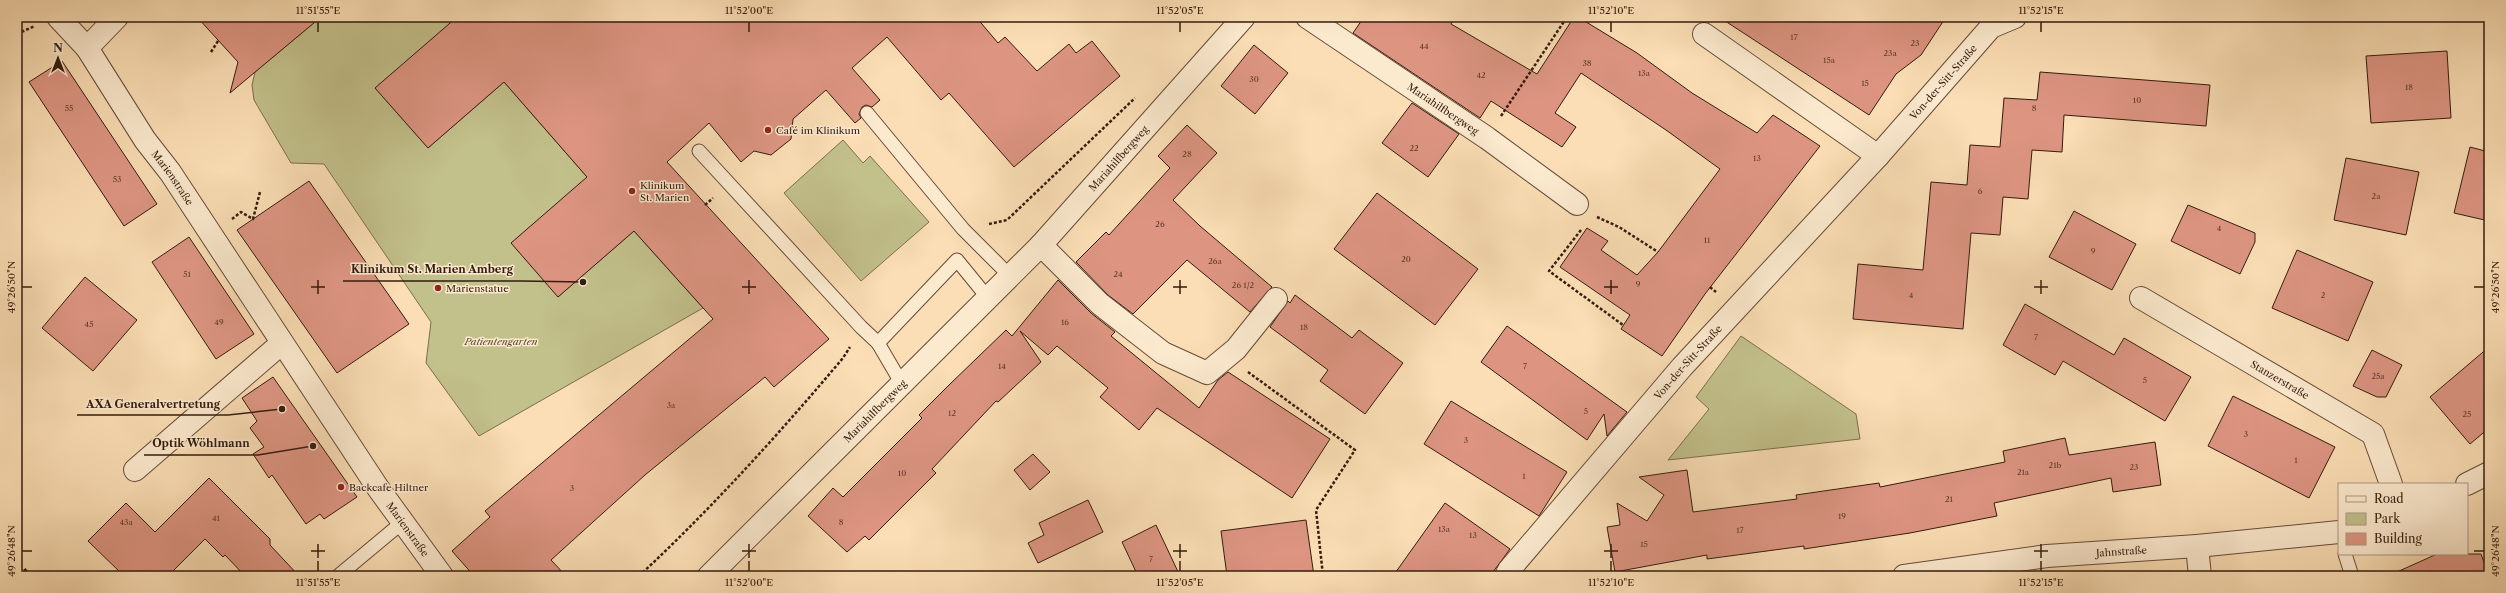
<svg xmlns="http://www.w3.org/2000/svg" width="2506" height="593" font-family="'Libre Caslon Text',serif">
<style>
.green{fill:#c2c08b;stroke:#7c6e4c}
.building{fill:#dd9582;stroke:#351b0e}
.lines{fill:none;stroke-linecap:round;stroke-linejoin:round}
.service-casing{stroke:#664c38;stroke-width:15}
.minor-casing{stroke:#664c38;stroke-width:24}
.tertiary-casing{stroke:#664c38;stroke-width:24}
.path{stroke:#351b0e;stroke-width:2.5;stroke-dasharray:3 2;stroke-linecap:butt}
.service{stroke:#fceacf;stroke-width:13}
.minor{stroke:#fceacf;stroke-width:22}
.tertiary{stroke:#fceacf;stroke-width:22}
.rail{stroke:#351b0e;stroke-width:3;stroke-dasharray:7 7;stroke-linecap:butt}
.ticks{fill:none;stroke:#351b0e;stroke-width:1.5}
.poi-dot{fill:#8f2418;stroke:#fceacf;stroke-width:1.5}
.labels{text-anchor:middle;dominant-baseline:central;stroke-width:3;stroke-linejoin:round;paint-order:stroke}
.number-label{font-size:8px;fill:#5f3a2b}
.street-label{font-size:10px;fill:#351b0e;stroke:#fceacf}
.poi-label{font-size:10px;fill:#351b0e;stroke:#fceacf;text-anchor:start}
.park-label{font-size:10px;font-style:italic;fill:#5f4d34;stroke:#fceacf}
.leader{fill:none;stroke:#351b0e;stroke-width:1.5}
.callout-dot{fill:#351b0e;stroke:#fceacf;stroke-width:1.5}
.callout-label{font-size:11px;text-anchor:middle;font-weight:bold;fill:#351b0e;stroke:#fceacf;stroke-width:3;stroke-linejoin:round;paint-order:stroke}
.neatline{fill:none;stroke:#351b0e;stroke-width:1.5}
.ticks-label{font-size:10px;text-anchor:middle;fill:#351b0e}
</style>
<rect width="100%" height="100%" fill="#fbdeb5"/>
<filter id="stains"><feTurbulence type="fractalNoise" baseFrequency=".005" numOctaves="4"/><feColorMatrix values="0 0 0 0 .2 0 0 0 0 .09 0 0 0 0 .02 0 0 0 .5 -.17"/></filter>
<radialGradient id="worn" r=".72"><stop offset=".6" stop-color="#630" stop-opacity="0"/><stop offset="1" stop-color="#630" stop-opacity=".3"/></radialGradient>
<g class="green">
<polygon points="321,17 445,17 451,23 375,88 428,148 504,82 587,177 558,297 634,231 703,308 479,436 426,363 431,322 324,164 291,163 254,100 252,85 255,72"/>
<polygon points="843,140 863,163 870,156 929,222 861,281 784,193"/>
<polygon points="1741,336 1856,414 1860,439 1668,460 1709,409 1696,397"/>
</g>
<g class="building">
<polygon points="197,17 321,17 230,93 238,62"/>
<polygon points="457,17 976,17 998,43 1005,37 1037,71 1069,44 1076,53 1092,41 1120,76 1014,167 949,93 941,100 887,37 852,68 880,100 872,107 866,105 862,107 859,114 861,118 855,123 826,90 793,119 791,139 771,155 754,151 741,162 709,123 667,162 829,339 774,387 765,377 645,475 551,560 566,576 474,576 452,551 490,517 485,511 713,319 634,231 558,297 511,243 587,177 504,82 428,148 375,88"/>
<polygon points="1364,17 1455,17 1451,24 1537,74 1574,17 1578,17 1637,53 1692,93 1757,133 1773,115 1820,146 1705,294 1662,356 1621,329 1630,315 1560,267 1587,228 1608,241 1601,250 1637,275 1658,252 1720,169 1666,130 1581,73 1555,113 1576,127 1562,147 1491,101 1480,118 1353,33"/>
<polygon points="1719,17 1946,17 1921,55 1896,74 1869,115"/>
<polygon points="1254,45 1288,73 1255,114 1221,86"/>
<polygon points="2447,51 2451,118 2371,123 2366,56"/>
<polygon points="62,61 157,204 124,226 29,82"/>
<polygon points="2040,72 2210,85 2206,126 2064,115 2062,152 2032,150 2028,199 2003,197 2000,235 1971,233 1963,329 1853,319 1858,264 1923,270 1931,182 1967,185 1970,145 2000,147 2004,98 2037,100"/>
<polygon points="1412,103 1459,134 1428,177 1382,143"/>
<polygon points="1187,125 1217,153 1173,200 1200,226 1272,287 1250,312 1187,260 1133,314 1108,295 1076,262 1106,232 1109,235 1170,168 1158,156"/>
<polygon points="2470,147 2489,152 2489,221 2454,213"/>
<polygon points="2346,158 2419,172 2406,235 2334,220"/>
<polygon points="309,181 409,324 337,373 237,230"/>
<polygon points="1377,193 1478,269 1435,325 1334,249"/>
<polygon points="2188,205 2255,233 2255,242 2240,274 2171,241"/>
<polygon points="2074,211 2136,244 2112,290 2049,257"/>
<polygon points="189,237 254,334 216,359 152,262"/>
<polygon points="2297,250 2373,282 2348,341 2272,308"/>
<polygon points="85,277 137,320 93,371 42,328"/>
<polygon points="1058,280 1091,313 1115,332 1111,336 1199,408 1218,380 1228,372 1330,439 1292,498 1157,408 1139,430 1100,397 1108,388 1057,346 1048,355 1020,331 1041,362 998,402 996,401 932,469 936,473 869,540 865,536 847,552 808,516 833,488 843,497 922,418 919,415 948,386 1006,330 1012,336"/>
<polygon points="1295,295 1352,338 1359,330 1403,363 1365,414 1320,381 1328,370 1270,327 1288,301 1290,303"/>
<polygon points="2025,304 2114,355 2124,338 2191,377 2165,421 2063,361 2055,375 2003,345"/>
<polygon points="1507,326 1627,412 1607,436 1604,414 1587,440 1481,362"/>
<polygon points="2489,347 2489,428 2470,444 2430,397"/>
<polygon points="2372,350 2402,365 2386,397 2377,397 2353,386"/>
<polygon points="273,377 357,497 324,519 320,514 306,524 272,475 269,478 253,454 264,447 250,428 257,421 242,398"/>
<polygon points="2233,396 2335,447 2309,498 2208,446"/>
<polygon points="1451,401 1567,472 1539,516 1424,444"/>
<polygon points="2065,438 2069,455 2155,442 2161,485 2113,492 2111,478 1994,503 1997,516 1910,533 1804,549 1804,546 1707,559 1707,555 1615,572 1607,527 1620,525 1617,503 1647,521 1664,495 1639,477 1687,470 1693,512 1797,499 1796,495 1879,483 1880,487 2005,462 2003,451"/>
<polygon points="1033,454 1050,472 1030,490 1014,470"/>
<polygon points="209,478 270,539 270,545 299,576 245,576 225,555 223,557 205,539 168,576 124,576 88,541 126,503 155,532"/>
<polygon points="1088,500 1103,532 1038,563 1028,543 1044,535 1039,523"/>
<polygon points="1445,503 1510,549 1490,576 1393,576"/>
<polygon points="1306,520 1314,576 1227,576 1221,531"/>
<polygon points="1156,525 1180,576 1138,576 1122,542"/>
<polygon points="2437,554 2481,554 2489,576 2388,576"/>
</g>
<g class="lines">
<g class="service-casing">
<g id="service">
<polyline points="867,113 963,229 1010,276"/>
<polyline points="699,151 861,327 878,343 902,384"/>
<polyline points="878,343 957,260 988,298"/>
<polyline points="2345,554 2352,576"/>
<polyline points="338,576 404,521"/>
</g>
</g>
<g class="minor-casing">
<g id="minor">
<path id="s1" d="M 58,17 L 87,48 L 145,140 L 170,172 L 378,488 L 442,576"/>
<path id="s2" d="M 1307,17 L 1487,138 L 1577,204"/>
<polyline points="1704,34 1878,156"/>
<polyline points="87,48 117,17"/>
<polyline points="1041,245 1100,304 1163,353 1207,373 1236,349 1276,299"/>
<path id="s3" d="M 2141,298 L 2373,434 L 2391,484"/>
<polyline points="135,470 282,343"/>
<polyline points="2197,546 2200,576"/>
<path id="s4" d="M 709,576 L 1041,245 L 1244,17"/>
<path id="s5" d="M 1506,576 L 1509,570 L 1682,367 L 1878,156 L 1991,27 L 2015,17"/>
</g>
</g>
<g class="tertiary-casing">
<g id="tertiary">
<polyline points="2467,484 2489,473"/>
<path id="s6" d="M 1904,576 L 2047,556 L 2197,546 L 2339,532"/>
</g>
</g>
<g class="path">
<polyline points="17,34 35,26"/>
<polyline points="211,52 218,41"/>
<polyline points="1501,116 1567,17"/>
<polyline points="705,205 713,198"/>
<polyline points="1597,217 1619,227 1658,252"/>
<polyline points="232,219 241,212 253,219 260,192"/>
<polyline points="989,224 1007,220 1135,98"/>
<polyline points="1581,230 1549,271 1623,325"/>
<polyline points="1710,287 1716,292"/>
<polyline points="1248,372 1355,450 1316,510 1323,576"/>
<path d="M 639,576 C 712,508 779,434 843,358 L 850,347"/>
</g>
<use href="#service" class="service"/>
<use href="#minor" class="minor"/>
<use href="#tertiary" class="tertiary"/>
<polyline class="rail" points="17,557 29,576"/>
</g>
<path class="ticks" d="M 318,22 L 318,32M 749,22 L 749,32M 1180,22 L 1180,32M 1611,22 L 1611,32M 2041,22 L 2041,32M 318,280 L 318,294M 749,280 L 749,294M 1180,280 L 1180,294M 1611,280 L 1611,294M 2041,280 L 2041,294M 22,287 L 32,287M 311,287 L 325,287M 742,287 L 756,287M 1173,287 L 1187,287M 1604,287 L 1618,287M 2034,287 L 2048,287M 2474,287 L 2484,287M 318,544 L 318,558M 749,544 L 749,558M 1180,544 L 1180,558M 1611,544 L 1611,558M 2041,544 L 2041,558M 22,551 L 32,551M 311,551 L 325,551M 742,551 L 756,551M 1173,551 L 1187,551M 1604,551 L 1618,551M 2034,551 L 2048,551M 2474,551 L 2484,551M 318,561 L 318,571M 749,561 L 749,571M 1180,561 L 1180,571M 1611,561 L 1611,571M 2041,561 L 2041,571"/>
<g class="poi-dot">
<circle cx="768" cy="130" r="4"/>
<circle cx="632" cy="191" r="4"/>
<circle cx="438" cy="288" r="4"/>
<circle cx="341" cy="487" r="4"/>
</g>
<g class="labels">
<g class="number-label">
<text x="1794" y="37">17</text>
<text x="1915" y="43">23</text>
<text x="1424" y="46">44</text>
<text x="1890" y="53">23a</text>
<text x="1829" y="60">15a</text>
<text x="1587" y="63">38</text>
<text x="1644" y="73">13a</text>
<text x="1481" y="75">42</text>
<text x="1254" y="79">30</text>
<text x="1865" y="83">15</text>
<text x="2409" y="87">18</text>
<text x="2137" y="100">10</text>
<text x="69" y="108">55</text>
<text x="2034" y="108">8</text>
<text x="1414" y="148">22</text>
<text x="1187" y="154">28</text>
<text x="1757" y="158">13</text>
<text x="117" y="179">53</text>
<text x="1980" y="191">6</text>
<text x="2376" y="196">2a</text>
<text x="1160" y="224">26</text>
<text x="2219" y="228">4</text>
<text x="1707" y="240">11</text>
<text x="2093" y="251">9</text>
<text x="1406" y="259">20</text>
<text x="1215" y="261">26a</text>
<text x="187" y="274">51</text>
<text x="1118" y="274">24</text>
<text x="1638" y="284">9</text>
<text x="1243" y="285">26 1/2</text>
<text x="1911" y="295">4</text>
<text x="2323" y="295">2</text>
<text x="219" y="322">49</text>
<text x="1065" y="322">16</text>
<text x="89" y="324">45</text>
<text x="1304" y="327">18</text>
<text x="2036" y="337">7</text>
<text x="1002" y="366">14</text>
<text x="1525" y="366">7</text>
<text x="2378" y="376">25a</text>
<text x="2145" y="380">5</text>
<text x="671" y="405">3a</text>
<text x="1586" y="411">5</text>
<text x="952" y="413">12</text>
<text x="2467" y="414">25</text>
<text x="2246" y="434">3</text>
<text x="1466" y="440">3</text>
<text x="2296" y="460">1</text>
<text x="2055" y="465">21b</text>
<text x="2134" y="467">23</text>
<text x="2023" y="472">21a</text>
<text x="902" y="473">10</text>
<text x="1524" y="476">1</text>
<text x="572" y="488">3</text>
<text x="1949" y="499">21</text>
<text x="1842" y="516">19</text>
<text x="216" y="518">41</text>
<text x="126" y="522">43a</text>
<text x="841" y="522">8</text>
<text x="1444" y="529">13a</text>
<text x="1740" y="530">17</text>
<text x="1473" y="535">13</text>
<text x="1644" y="544">15</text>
<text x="1151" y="559">7</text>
</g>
<g class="street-label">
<text stroke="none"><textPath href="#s5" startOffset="660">Von-der-Sitt-Straße</textPath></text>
<text stroke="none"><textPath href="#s2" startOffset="164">Mariahilfbergweg</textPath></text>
<text stroke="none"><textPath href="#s4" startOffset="585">Mariahilfbergweg</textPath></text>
<text stroke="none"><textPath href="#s1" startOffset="198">Marienstraße</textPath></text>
<text stroke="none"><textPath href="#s5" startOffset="281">Von-der-Sitt-Straße</textPath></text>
<text stroke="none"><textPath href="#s3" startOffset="161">Stanzerstraße</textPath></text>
<text stroke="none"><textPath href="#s4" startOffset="234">Mariahilfbergweg</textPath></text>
<text stroke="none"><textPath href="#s1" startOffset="621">Marienstraße</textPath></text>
<text stroke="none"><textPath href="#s6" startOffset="219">Jahnstraße</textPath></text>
</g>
<g class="poi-label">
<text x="776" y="130">Café im Klinikum</text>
<text x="640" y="185">Klinikum<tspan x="640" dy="12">St. Marien</tspan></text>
<text x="446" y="288">Marienstatue</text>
<text x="349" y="487">Backcafe Hiltner</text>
</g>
<g class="park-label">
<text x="501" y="341">Patientengarten</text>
</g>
</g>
<path class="leader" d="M583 282L522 281H343M282 409L228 415H77M313 446L258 455H144"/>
<g class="callout-dot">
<circle cx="583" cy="282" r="4"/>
<circle cx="282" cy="409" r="4"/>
<circle cx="313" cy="446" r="4"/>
</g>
<g class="callout-label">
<text x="432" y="273">Klinikum St. Marien Amberg</text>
<text x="153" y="408">AXA Generalvertretung</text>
<text x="201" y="447">Optik Wöhlmann</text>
</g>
<rect width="2506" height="593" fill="none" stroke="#fbdeb5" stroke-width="44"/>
<rect x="2338" y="483" width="130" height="72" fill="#fceacf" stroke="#ac9782"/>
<rect x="2346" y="496" width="20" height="6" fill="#fceacf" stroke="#ac9782"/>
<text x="2374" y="503" font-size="12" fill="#351b0e">Road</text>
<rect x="2346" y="513" width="20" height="12" fill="#c2c08b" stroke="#ac9782"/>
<text x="2374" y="523" font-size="12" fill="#351b0e">Park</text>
<rect x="2346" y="533" width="20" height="12" fill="#dd9582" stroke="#ac9782"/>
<text x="2374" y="543" font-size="12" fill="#351b0e">Building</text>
<g transform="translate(58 58)" stroke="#fceacf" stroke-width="3" paint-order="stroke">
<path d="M0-3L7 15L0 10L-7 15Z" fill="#351b0e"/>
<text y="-6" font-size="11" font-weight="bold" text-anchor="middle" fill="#351b0e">N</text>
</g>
<rect x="22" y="22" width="2462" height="549" class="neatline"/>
<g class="ticks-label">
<text x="318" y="14">11°51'55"E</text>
<text x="749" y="14">11°52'00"E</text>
<text x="1180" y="14">11°52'05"E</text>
<text x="1611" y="14">11°52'10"E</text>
<text x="2041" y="14">11°52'15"E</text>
<text transform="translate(11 287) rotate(-90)" y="4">49°26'50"N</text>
<text transform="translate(2495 287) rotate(-90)" y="4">49°26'50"N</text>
<text transform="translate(11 551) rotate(-90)" y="4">49°26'48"N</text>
<text transform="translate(2495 551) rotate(-90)" y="4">49°26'48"N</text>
<text x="318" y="586">11°51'55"E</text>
<text x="749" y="586">11°52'00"E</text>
<text x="1180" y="586">11°52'05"E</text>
<text x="1611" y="586">11°52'10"E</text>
<text x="2041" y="586">11°52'15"E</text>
</g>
<rect width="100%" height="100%" filter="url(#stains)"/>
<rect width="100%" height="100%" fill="url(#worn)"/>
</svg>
